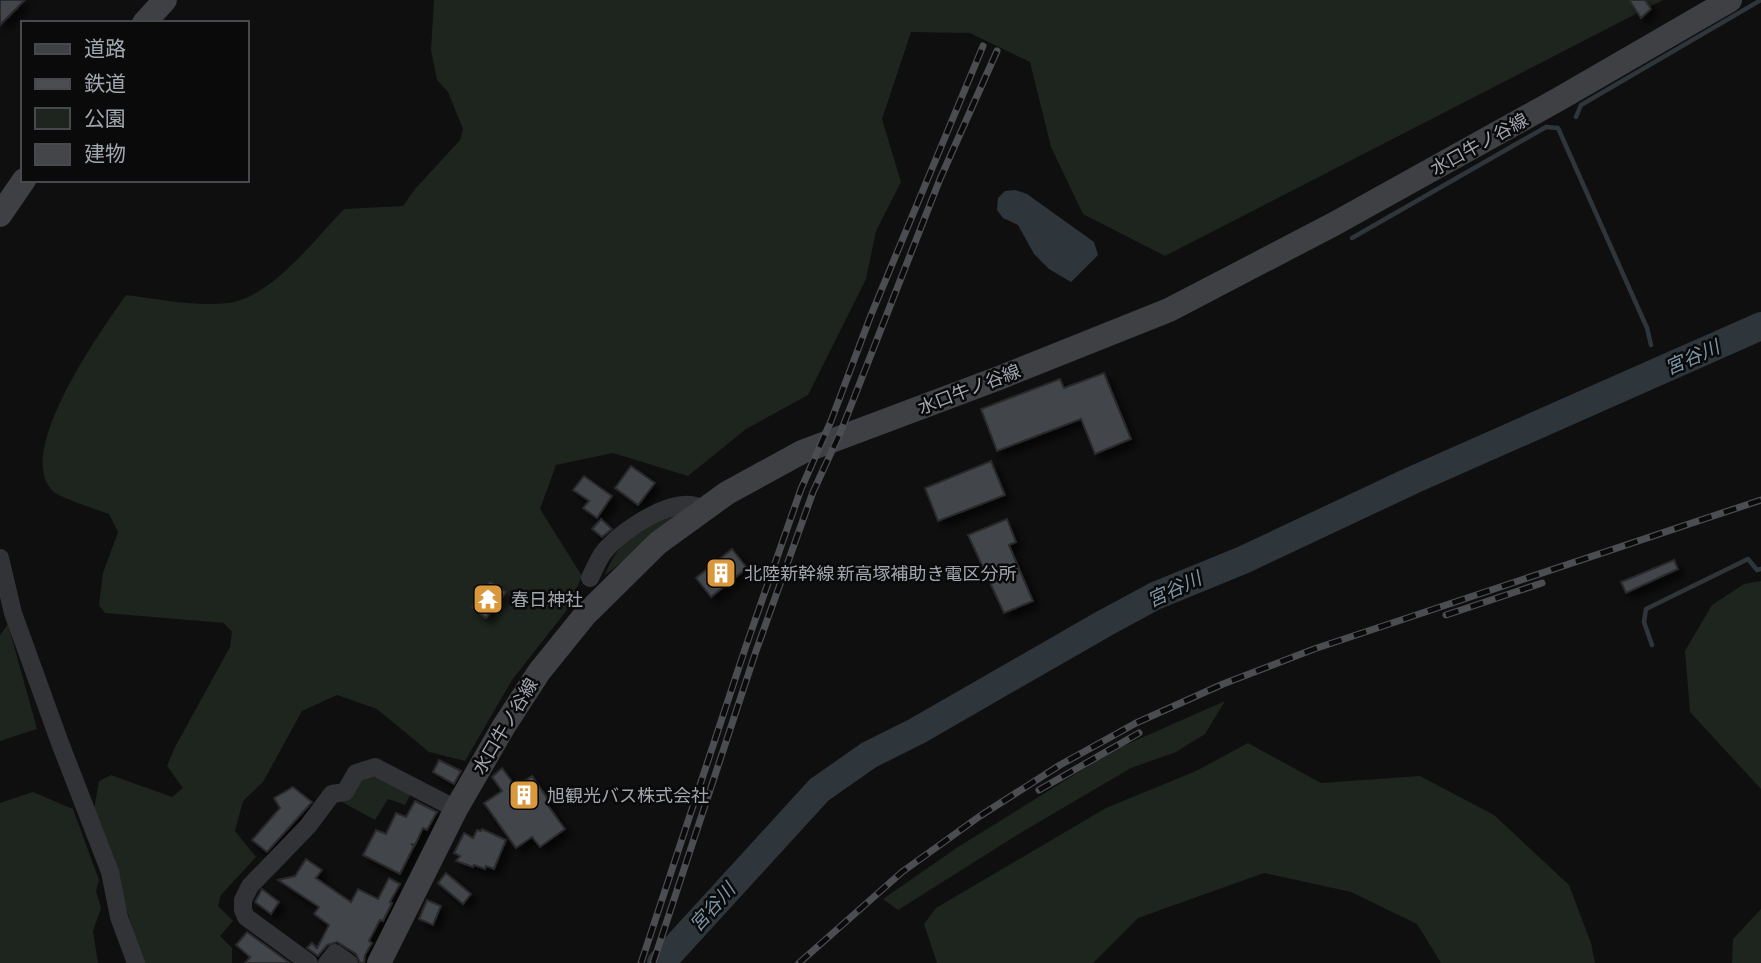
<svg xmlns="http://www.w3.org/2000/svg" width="1761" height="963" font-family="'Asap Condensed','Noto Sans JP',sans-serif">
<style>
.green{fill:#1e241e}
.water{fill:#2e363b}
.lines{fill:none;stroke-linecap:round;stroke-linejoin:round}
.stream{stroke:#2e363b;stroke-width:4.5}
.river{stroke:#2e363b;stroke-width:28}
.building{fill:#434548;stroke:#29292c;stroke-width:2;filter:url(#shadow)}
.street{stroke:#323336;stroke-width:18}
.secondary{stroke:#3f4044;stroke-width:24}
.rail-casing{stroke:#4c4d51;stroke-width:7}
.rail{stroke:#0a0a0b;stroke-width:4.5;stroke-dasharray:13;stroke-linecap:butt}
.labels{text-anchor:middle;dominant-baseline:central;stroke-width:5;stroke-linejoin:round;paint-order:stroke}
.street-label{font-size:18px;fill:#a2a7af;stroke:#0a0a0b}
.poi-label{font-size:18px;fill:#a2a7af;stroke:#0a0a0b;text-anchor:start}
.water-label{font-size:19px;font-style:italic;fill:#7c96a7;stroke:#0a0a0b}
</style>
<defs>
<filter id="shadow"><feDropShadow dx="6" dy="6" stdDeviation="3.5" flood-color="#0009"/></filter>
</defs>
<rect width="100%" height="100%" fill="#0f0f10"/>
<g class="green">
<path d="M 434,0 L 1663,0 L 1165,256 L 1083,214 L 1051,147 L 1030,62 L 970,33 L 911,32 L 882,119 L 901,182 L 876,231 L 866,279 L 808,395 L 746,429 L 688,476 L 613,453 L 556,465 L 540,509 L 582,576 L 567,610 L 512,680 L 465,761 L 429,752 L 377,709 L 337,695 L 302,711 L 263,782 L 243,801 L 235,831 L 256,857 L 221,895 L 218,906 L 233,921 L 220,936 L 232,948 L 232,963 L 144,963 L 94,809 L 99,781 L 111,775 L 172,797 L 183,788 L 167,766 L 175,747 L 230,647 L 232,632 L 224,623 L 105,613 L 99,605 L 103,573 L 118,532 L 109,514 C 96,509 63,499 54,492 C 11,455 103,328 126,295 C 158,299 195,307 228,303 C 271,298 315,239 344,209 L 403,206 L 415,189 L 460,140 L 463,129 L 448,92 L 437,80 L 431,50 Z"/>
<path d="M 670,514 L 683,515 L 605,575 C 619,539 638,531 670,514 Z"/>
<polygon points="1761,581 1761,789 1690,712 1685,651 1712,605 1744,584"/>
<polygon points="8,624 37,729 0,741 0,635"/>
<polygon points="1225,701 1205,734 1176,752 1131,768 1022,832 898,910 883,899 958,847 1114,750"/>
<polygon points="1248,743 1321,783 1420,776 1494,815 1569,885 1591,943 1595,963 1441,963 1417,924 1351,892 1264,873 1138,918 1093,963 937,963 924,924 936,908 1106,808 1196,771"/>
<polygon points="374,770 412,791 405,805 388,799 375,820 342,802 360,775"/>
<polygon points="33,792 73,809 99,880 96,891 101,908 93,931 98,963 0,963 0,803"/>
<polygon points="1761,909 1761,963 1732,963 1733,939"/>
</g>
<polygon class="water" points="1015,190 1027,194 1094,242 1098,255 1071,282 1049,269 1034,254 1018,225 1003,218 997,210 998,198 1005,191"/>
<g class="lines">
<g class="stream">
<polyline points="1576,117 1581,105 1761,0"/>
<polyline points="1352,238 1546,127 1558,128 1647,328 1651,345"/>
<polyline points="1652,645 1644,622 1646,609 1748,559 1757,570 1761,569"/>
</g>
<polyline class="river" points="661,963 819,790 869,755 917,731 1105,623 1155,596 1243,560 1413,480 1761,326"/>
</g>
<g class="building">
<polygon points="0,0 25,0 0,25"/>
<polygon points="1629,0 1645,0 1651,9 1641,18"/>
<polygon points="1104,373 1131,439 1095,454 1081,419 997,451 981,409 1060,379 1064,388"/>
<polygon points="991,461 1005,495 938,521 925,488"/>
<polygon points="631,466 655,483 638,505 615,488"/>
<polygon points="584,476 612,496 597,518 583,508 589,501 573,490"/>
<polygon points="601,519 612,529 602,537 592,529"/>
<polygon points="1007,519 1016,542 1009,545 1033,601 1004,613 968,535"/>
<polygon points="732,549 747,568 711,597 696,578"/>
<polygon points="1674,560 1678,569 1626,593 1621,582"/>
<polygon points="490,581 506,592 486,618 471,607"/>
<polygon points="439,760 461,771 454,784 433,772"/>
<polygon points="502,768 516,787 532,776 550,802 547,804 565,829 540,847 532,837 516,848 484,803 502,791 492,777"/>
<polygon points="293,787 312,802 267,852 252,840 280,808 274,798"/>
<polygon points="415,801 437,812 427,830 423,828 415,845 411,844 414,846 400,874 363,855 376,830 386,834 396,813 406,817"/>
<polygon points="482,829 506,840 494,869 486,866 485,869 474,865 473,867 456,861 460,856 454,853 464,833 473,838 477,830 481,831"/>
<polygon points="306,859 322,870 316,878 351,902 358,889 378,899 389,878 400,884 390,902 392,903 383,921 380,920 369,941 372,943 365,955 364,963 360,963 356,954 337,942 327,945 318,956 307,948 312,943 317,948 329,925 314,914 319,907 278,880 295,876"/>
<polygon points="446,873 471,894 463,904 438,883"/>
<polygon points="262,889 279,902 271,914 255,902"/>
<polygon points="427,900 441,906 433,925 419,919"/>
<polygon points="247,932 290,963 245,963 250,957 236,945"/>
</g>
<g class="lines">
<g class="street">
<polyline points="0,558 13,613 60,743 110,872 119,917 136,963"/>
<path d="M 590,578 C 594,570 598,560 603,553 C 620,531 678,491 704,510"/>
<polyline points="309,963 246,917 243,910 243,900 250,886 308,826 332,794 345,792 356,773 375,767 456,809"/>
<polyline points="327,963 335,953 349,963"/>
</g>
<g class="secondary">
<polyline points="144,23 165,0"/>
<polyline points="0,215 24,180"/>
<polyline points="379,963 456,809 504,726 539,672 585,615 658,543 727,493 802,452 999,378 1169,310 1334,224 1559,99 1730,0"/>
</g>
<g class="rail-casing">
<g id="rail">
<polyline points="1446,615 1542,583"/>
<polyline points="1039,790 1139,733"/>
<polyline points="641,963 746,646 801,489 831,421 871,315 983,46"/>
<polyline points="653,963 756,651 813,492 841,431 940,179 997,51"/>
<polyline points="799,963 902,872 980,816 1060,765 1136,723 1223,684 1314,649 1761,500"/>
</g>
</g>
<use href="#rail" class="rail"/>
</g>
<defs>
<g id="building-square" transform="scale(1.575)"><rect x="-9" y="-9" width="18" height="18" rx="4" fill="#da983d" stroke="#0a0a0b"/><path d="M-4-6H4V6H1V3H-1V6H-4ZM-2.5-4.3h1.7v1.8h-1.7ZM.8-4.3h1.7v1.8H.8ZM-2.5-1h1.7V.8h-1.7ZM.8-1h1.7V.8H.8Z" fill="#fff"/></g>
<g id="temple-square" transform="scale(1.575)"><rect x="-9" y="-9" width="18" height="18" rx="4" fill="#da983d" stroke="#0a0a0b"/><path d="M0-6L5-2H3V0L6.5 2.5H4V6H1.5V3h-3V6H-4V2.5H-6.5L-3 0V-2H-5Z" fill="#fff"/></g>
</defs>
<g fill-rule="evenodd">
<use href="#building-square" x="721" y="573"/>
<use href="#temple-square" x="488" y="599"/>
<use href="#building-square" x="524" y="795"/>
</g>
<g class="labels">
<g class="street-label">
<text transform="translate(1479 144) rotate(-29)">水口牛ノ谷線</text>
<text transform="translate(969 389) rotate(-21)">水口牛ノ谷線</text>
<text transform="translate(505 726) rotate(-59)">水口牛ノ谷線</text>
</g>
<g class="poi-label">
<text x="744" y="573">北陸新幹線 新高塚補助き電区分所</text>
<text x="511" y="599">春日神社</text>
<text x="547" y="795">旭観光バス株式会社</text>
</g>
<g class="water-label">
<text transform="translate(1692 357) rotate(-24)">宮谷川</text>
<text transform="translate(1174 589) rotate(-25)">宮谷川</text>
<text transform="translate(712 907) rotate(-48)">宮谷川</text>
</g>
</g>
<rect x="21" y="21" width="228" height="161" fill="#0a0a0b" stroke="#47494d" stroke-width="2"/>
<rect x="35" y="44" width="35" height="10" fill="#3f4044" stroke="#47494d" stroke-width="2"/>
<text x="84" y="56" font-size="21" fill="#a2a7af">道路</text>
<rect x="35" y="79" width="35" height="10" fill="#4c4d51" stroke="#47494d" stroke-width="2"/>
<text x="84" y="91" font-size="21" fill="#a2a7af">鉄道</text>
<rect x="35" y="108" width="35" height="21" fill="#1e241e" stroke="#47494d" stroke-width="2"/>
<text x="84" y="126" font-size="21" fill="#a2a7af">公園</text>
<rect x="35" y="144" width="35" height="21" fill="#434548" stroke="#47494d" stroke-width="2"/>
<text x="84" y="161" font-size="21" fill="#a2a7af">建物</text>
</svg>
